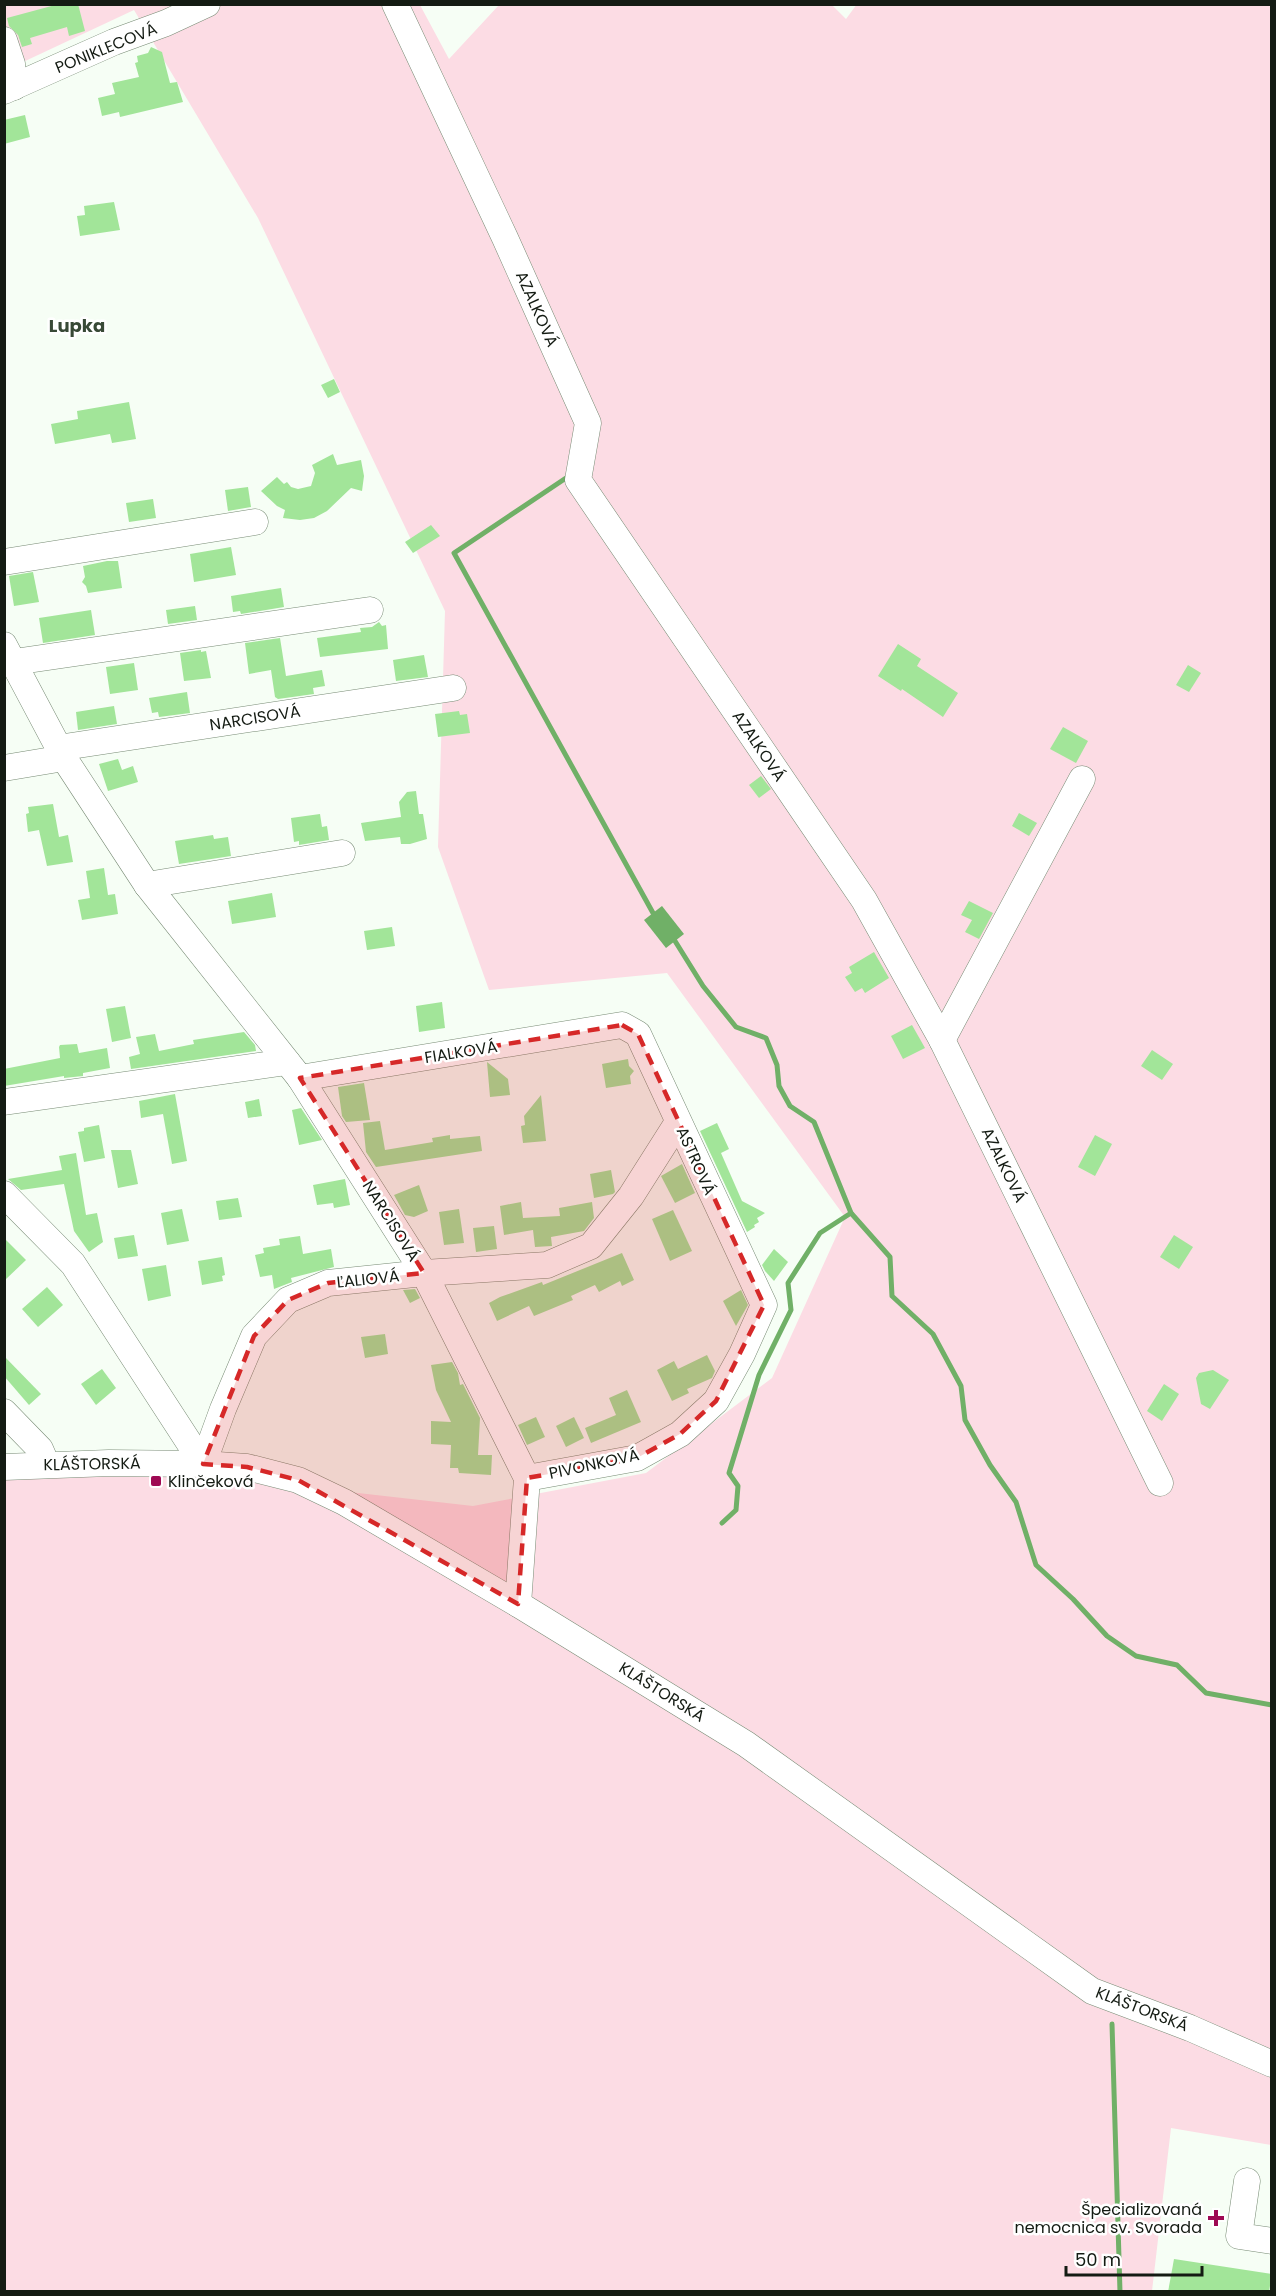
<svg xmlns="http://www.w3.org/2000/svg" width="1276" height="2296" font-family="Poppins,sans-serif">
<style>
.green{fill:#fcdce4}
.water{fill:#70b067}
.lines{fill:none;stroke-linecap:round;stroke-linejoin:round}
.stream{stroke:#70b067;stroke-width:5}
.building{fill:#a2e599}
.minor-casing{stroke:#788b75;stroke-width:27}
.minor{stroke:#fff;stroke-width:26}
.marked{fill:#d62828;fill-opacity:0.2;stroke:#d62828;stroke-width:4.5;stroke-dasharray:12 8;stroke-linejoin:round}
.poi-dot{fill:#9e0953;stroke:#fff;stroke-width:2}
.labels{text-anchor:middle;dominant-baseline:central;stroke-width:5;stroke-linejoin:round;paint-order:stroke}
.street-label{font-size:16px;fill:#141b13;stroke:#fff}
.poi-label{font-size:16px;fill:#141b13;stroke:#fff;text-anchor:start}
.neighbourhood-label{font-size:18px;font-weight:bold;fill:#384936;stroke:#fff}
</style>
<rect width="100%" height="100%" fill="#f6fef5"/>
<polygon class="green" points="831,4 846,19 857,4 1271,5 1271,2145 1171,2128 1152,2291 5,2292 5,1476 119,1466 473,1506 646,1473 772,1378 845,1217 667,973 489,990 438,847 445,611 258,218 134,10 6,70 5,5 420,5 449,59 499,5"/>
<polygon class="water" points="662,906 684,934 666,948 644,920"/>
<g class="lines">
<g class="stream">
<polyline points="569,476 454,553 653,913"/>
<polyline points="675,941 703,986 736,1027 766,1038 777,1065 779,1086 790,1106 814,1122 851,1213 890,1257 892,1296 933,1334 961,1386 965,1420 990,1465 1016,1502 1036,1565 1073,1599 1107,1636 1136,1656 1177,1665 1206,1693 1272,1705"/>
<polyline points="722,1523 736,1510 738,1486 729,1473 759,1375 791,1310 788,1283 820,1233 851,1213"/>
<polyline points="1112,2024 1120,2292"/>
</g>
</g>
<g class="building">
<polygon points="59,4 78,4 85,31 69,36 67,27 30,38 32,44 22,47 18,35 9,26 7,18"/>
<polygon points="151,47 162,52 170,83 177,82 183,102 120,117 119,112 102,116 98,98 115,94 112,83 139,77 135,63 138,62 137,56 148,53"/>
<polygon points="25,115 30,137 4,144 4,120"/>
<polygon points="114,202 120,230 80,236 77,216 85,215 84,206"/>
<polygon points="334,379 340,392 328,398 321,385"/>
<polygon points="129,402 136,439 112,443 110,434 55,444 51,424 78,419 77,411"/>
<polygon points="333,454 337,465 361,460 364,476 362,491 351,488 327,511 314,518 300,520 283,518 285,510 277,506 261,491 277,477 284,484 287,482 291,487 298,489 311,486 315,473 312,465"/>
<polygon points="248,487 251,507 228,511 225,490"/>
<polygon points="153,499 156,518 129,522 126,503"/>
<polygon points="431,525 440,536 413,553 405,542"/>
<polygon points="231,547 236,575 194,582 190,554"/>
<polygon points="107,561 118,561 122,588 88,593 86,586 82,582 85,577 83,566"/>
<polygon points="33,572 39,602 14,606 9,576"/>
<polygon points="281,588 284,607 241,614 240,611 233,612 231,596"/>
<polygon points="195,606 197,620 168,624 166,610"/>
<polygon points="91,610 95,635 43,643 39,618"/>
<polygon points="379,622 382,626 386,625 388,649 320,657 317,638 361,632 360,628 372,627"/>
<polygon points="280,638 286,676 322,670 325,686 313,688 314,694 278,699 275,697 271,670 249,674 245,643"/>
<polygon points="898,644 921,659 917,666 958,693 943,717 902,689 901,691 878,676"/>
<polygon points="201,650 201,652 206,651 211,678 184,681 180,653"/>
<polygon points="424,655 428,677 396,681 393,660"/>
<polygon points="134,663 138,690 110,694 106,667"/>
<polygon points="1188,665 1201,673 1189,692 1176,685"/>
<polygon points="187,692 190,713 159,717 158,712 152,713 149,698"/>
<polygon points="114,706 117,724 78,730 76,712"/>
<polygon points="459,711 460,715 467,714 470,733 438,737 435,714"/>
<polygon points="1063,727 1088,741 1076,763 1050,749"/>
<polygon points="118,759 122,770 133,766 138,782 108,791 99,764"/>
<polygon points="761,776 771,789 759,798 749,785"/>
<polygon points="416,791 419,814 423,814 427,839 410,844 401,844 400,837 365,841 361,823 401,817 399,802 407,792"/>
<polygon points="53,804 59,837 68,835 73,862 47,866 39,830 28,832 26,814 29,813 28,807"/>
<polygon points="1019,813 1037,823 1029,836 1012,826"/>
<polygon points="320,814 322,827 327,826 329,840 299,845 299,841 294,842 291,818"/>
<polygon points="213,835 214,839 228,837 231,856 179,864 175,841"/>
<polygon points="104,868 108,895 115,894 118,914 82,920 78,900 90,898 86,871"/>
<polygon points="272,893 276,917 232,924 228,901"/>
<polygon points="969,901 993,913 979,939 965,932 972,920 961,915"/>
<polygon points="392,927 395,946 367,950 364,931"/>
<polygon points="874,952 889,978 865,993 862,988 855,992 845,977 852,973 849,967"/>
<polygon points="442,1002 445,1028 419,1032 416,1006"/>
<polygon points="125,1006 131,1038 112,1042 106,1009"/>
<polygon points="912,1025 925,1048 903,1059 891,1036"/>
<polygon points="244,1032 255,1045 256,1051 131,1069 129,1057 140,1054 136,1037 155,1034 159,1051 194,1044 193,1040"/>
<polygon points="77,1044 79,1053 107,1048 110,1068 83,1073 83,1076 64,1078 64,1076 4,1086 4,1069 60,1058 59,1047 60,1045"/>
<polygon points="1152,1050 1173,1064 1162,1080 1141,1066"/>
<polygon points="628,1059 629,1066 634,1071 630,1076 631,1084 606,1088 602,1064"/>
<polygon points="487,1062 508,1079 510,1095 490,1097"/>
<polygon points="364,1083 370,1120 346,1122 342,1116 338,1087"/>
<polygon points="175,1094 187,1161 172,1164 163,1114 141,1118 139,1101"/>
<polygon points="541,1095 546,1141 523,1143 521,1126 525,1125 524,1116"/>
<polygon points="259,1099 262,1116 248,1118 245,1102"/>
<polygon points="301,1108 322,1140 299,1145 292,1110"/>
<polygon points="380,1121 385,1150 433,1142 432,1138 450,1135 450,1139 480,1136 482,1151 376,1167 366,1152 363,1123"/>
<polygon points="717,1123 729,1149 721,1153 742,1201 765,1213 757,1218 759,1222 754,1225 755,1227 747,1232 700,1131"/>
<polygon points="99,1125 105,1158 84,1162 78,1132 84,1131 84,1128"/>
<polygon points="1095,1135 1112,1144 1095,1176 1078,1167"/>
<polygon points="111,1150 131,1150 138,1184 118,1188"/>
<polygon points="76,1153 86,1215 97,1213 103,1242 89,1252 74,1231 64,1184 21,1190 8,1179 62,1170 59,1156"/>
<polygon points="682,1164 695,1193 675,1203 661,1176"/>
<polygon points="611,1170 615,1192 613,1194 594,1198 590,1174"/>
<polygon points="345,1179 350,1205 334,1208 333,1203 317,1205 313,1185"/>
<polygon points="419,1185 428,1211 414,1217 405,1215 394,1195"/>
<polygon points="238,1198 242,1217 219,1220 216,1201"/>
<polygon points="521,1202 523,1218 560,1216 559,1208 592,1202 594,1218 584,1231 551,1237 552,1246 535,1247 533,1230 504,1235 500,1206"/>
<polygon points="182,1209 189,1241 167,1245 161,1213"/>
<polygon points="459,1209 464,1243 444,1245 439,1212"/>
<polygon points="673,1210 692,1251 670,1261 652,1219"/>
<polygon points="494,1226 497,1249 476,1252 473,1228"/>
<polygon points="134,1235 138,1256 118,1259 114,1238"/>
<polygon points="1174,1235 1193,1247 1179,1269 1160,1257"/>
<polygon points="300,1236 303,1254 331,1249 334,1267 291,1278 292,1282 274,1289 272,1275 260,1277 255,1255 264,1253 263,1248 280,1245 279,1239"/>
<polygon points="4,1238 26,1260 4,1281"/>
<polygon points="774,1249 788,1262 774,1281 765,1271 762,1265"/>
<polygon points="622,1253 634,1280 622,1286 620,1281 599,1292 595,1285 571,1296 573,1300 534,1316 529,1306 497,1321 489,1303 500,1297 542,1282 543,1285"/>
<polygon points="222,1257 225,1275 222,1276 223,1281 202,1285 198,1261"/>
<polygon points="166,1265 171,1296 148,1301 142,1269"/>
<polygon points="47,1287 63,1305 38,1327 22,1309"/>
<polygon points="415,1289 420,1298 410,1303 403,1290"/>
<polygon points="741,1290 748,1305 736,1326 723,1301"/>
<polygon points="385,1334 388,1354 365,1358 361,1337"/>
<polygon points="707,1355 715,1371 712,1378 687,1389 689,1393 672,1401 657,1370 674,1361 678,1369"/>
<polygon points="4,1356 41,1394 29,1405 4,1376"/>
<polygon points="452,1362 458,1373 460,1385 463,1384 480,1418 478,1455 492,1455 491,1475 459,1473 458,1468 450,1468 451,1445 431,1444 431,1421 451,1422 436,1390 431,1365"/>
<polygon points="102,1369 116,1388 96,1405 81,1384"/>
<polygon points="1213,1370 1229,1380 1210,1409 1201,1404 1196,1378 1199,1373"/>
<polygon points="1164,1384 1179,1394 1162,1421 1147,1411"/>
<polygon points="627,1390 641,1422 591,1443 585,1428 616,1415 609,1398"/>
<polygon points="536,1417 545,1437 527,1445 518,1425"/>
<polygon points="574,1417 584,1438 566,1447 556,1426"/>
<polygon points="1174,2259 1272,2274 1269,2292 1168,2292"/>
</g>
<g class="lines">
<g class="minor-casing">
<g id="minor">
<polyline points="395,4 505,238 588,423 578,480 864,900 942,1040 1160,1483"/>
<polyline points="4,40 12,64 14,87"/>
<polyline points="4,91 114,42 166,23 207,4"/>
<polyline points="4,562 255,522"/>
<polyline points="4,645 64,758 147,885 300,1078 424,1273 527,1478 518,1604"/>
<polyline points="14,662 370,610"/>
<polyline points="58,748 453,688"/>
<polyline points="4,768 64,758"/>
<polyline points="147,885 342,853"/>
<polyline points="942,1040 1082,779"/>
<polyline points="300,1078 622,1025 638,1034 764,1305 742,1354 716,1401 680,1434 637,1458 527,1478"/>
<polyline points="4,1102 287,1062"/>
<polyline points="4,1194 73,1264 203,1464"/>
<polyline points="4,1412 40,1449 47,1465"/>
<polyline points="203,1464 223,1409 254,1336 288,1300 328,1283 424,1273 547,1265 591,1246 631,1196 678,1122"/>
<polyline points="4,1467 109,1463 203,1464 247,1467 298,1480 344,1502 518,1604 746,1744 1092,1991 1190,2028 1272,2064"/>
<polyline points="1247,2181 1239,2236 1272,2241"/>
</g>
</g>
<use href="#minor" class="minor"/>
</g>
<path class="marked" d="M 622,1025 L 638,1034 L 764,1305 L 716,1401 L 680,1434 L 637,1458 L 527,1478 L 518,1604 L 298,1480 L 247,1467 L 203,1464 L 254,1336 L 288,1300 L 328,1283 L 424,1273 L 300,1078 Z"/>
<g class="poi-dot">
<rect x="150" y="1475" width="12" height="12" rx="3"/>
<path d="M1213 2209h6v6h6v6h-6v6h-6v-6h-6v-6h6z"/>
</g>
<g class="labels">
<g class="street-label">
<text transform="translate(106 48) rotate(-22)">PONIKLECOVÁ</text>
<text transform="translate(537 309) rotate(66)">AZALKOVÁ</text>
<text transform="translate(255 718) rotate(-9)">NARCISOVÁ</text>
<text transform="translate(759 746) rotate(56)">AZALKOVÁ</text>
<text transform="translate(461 1052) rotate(-9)">FIALKOVÁ</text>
<text transform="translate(696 1161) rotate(66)">ASTROVÁ</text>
<text transform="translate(1004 1165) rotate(64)">AZALKOVÁ</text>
<text transform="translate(391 1221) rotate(58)">NARCISOVÁ</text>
<text transform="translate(368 1279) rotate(-6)">ĽALIOVÁ</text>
<text transform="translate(92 1464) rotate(-1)">KLÁŠTORSKÁ</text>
<text transform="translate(594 1464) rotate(-12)">PIVONKOVÁ</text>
<text transform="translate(662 1692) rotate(32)">KLÁŠTORSKÁ</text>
<text transform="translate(1142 2009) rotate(21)">KLÁŠTORSKÁ</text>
</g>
<g class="poi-label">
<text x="168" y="1481">Klinčeková</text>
<text x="1202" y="2209" text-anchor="end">Špecializovaná<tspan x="1202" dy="18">nemocnica sv. Svorada</tspan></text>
</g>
<g class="neighbourhood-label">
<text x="77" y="325">Lupka</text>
</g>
</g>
<rect width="1276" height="2296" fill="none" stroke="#141b13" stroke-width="12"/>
<path d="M1066 2266v9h136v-9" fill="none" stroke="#141b13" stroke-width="3"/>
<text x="1075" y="2266" font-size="18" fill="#141b13" stroke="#ffffff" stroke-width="4.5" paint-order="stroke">50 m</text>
</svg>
